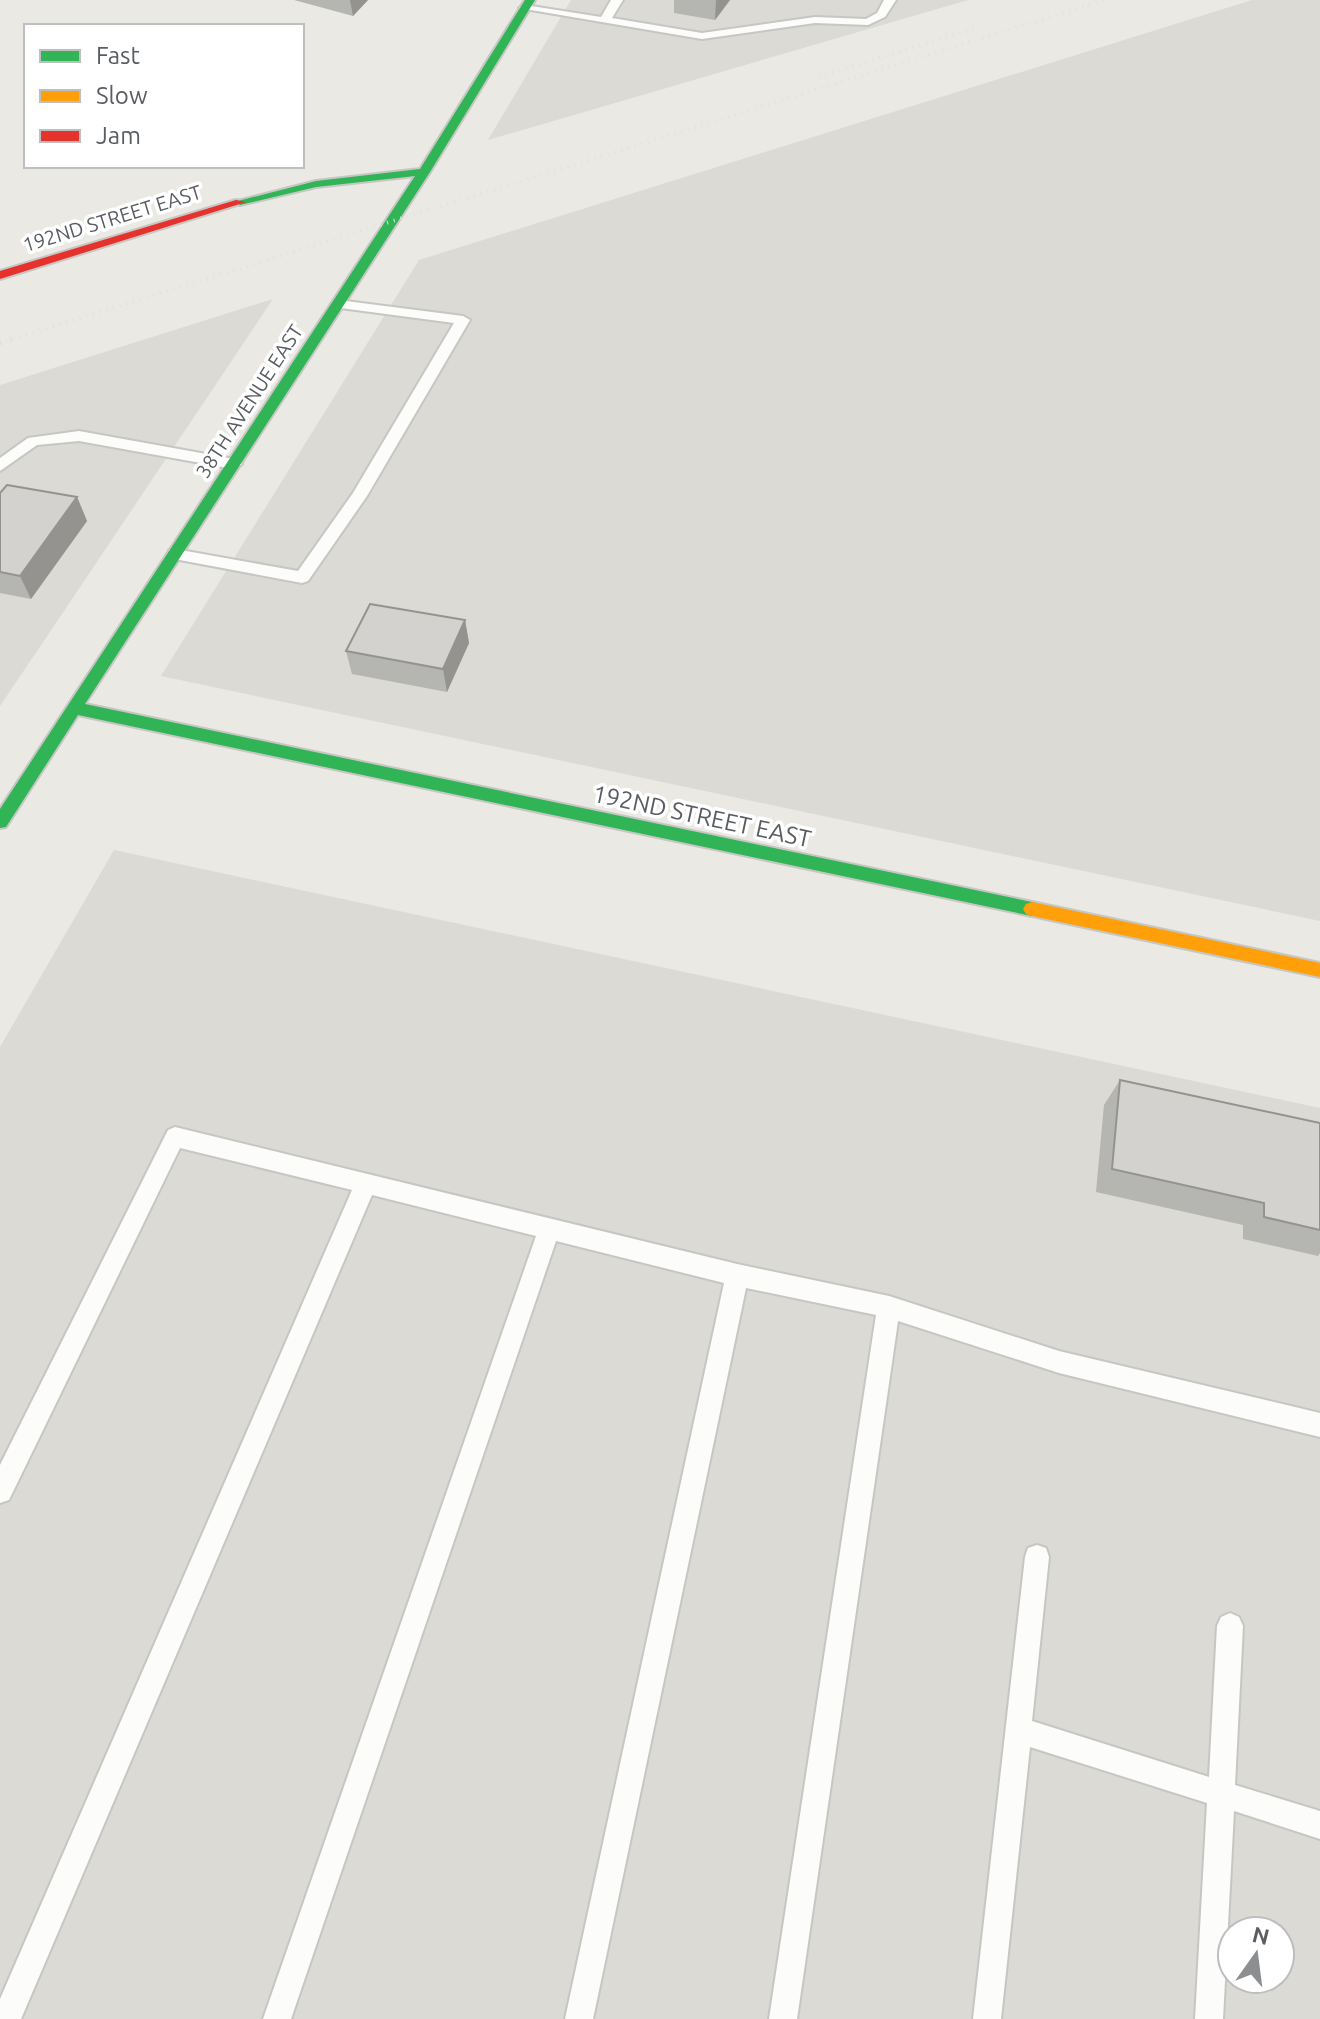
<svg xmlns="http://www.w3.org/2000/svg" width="1320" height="2019" font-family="Ubuntu,sans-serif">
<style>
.industrial{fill:#dbdad4;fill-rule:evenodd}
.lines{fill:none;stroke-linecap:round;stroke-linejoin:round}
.lane-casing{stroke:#c6c6c4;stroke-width:4}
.fast-casing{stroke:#c6c7c5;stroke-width:4}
.slow-casing{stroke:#c6c7c5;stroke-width:4}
.jam-casing{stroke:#c6c7c5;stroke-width:4}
.lane{fill:#fcfcfb;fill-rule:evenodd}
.fast{fill:#30b455;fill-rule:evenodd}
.slow{fill:#ff9f0a;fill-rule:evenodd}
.jam{fill:#e5322d;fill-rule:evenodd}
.rail-far1{stroke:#e2e2e1;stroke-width:4;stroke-dasharray:1 6;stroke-linecap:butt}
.rail{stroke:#e2e2e1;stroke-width:5;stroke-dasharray:2 8;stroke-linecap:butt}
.wall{fill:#b5b5b1}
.shaded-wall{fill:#949390}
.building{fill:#d3d2ce;stroke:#949390;stroke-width:2}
.labels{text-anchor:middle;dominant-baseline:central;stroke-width:7;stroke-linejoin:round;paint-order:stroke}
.far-street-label{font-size:20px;fill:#595d62;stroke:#fff}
.street-label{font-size:24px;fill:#595d62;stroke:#fff}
</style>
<rect width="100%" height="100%" fill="#eae9e3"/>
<g class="industrial">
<polygon points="571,0 968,0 488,140"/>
<polygon points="1252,0 1320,0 1320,921 161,676 419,260"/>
<polygon points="273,299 60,617 0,706 0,385"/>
<path d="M 114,850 L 1320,1108 L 1320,2019 L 0,2019 L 0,1047 ZM 1232,1931 L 1280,1931 L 1280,1979 L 1232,1979 Z"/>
</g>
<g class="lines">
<g class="lane-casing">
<g id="lane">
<polygon points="611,0 623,0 612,18 702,33 815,17 866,19 877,13 884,0 896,0 885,17 868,25 815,23 702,39 519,8 525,5 601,17"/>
<polygon points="338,300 463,316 470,320 367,496 308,581 302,583 169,558 169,550 175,549 298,571 353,493 454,323 333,307 333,301"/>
<polygon points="79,431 234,459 242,464 234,469 79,441 37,445 0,471 0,458 28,438"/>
<polygon points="175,1127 737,1264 889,1296 1059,1351 1320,1413 1320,1437 1059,1373 898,1321 797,2019 769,2019 876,1315 746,1288 593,2019 565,2019 724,1283 556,1241 291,2019 263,2019 536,1236 372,1195 21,2019 0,2019 0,1999 352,1190 180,1148 9,1500 0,1503 0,1465 168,1130"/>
<polygon points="1037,1545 1046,1548 1049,1557 1032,1721 1209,1777 1217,1626 1221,1617 1230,1613 1239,1617 1243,1626 1235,1785 1320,1811 1320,1839 1234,1811 1223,2019 1195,2019 1207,1803 1030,1747 1001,2019 973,2019 1025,1557 1028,1548"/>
</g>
</g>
<g class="fast-casing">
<polygon id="fast" points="525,0 535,0 430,172 85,704 1032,902 1038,904 1041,909 1038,914 1032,916 78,715 6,827 0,828 0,809 415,176 316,187 240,205 234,202 316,181 420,169"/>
</g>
<g class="slow-casing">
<polygon id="slow" points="1032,902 1320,963 1320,977 1032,916 1026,914 1023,909 1026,904"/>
</g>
<g class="jam-casing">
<polygon id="jam" points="236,200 246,202 0,279 0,271"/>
</g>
<use href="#lane" class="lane"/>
<use href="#fast" class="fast"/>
<use href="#slow" class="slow"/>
<use href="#jam" class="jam"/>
<g class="rail-far1">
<polyline points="819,77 976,28"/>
<polyline points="6,341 1105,0"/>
</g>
<polyline class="rail" points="0,343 13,339"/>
</g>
<g class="wall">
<polygon points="294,0 368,0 353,16"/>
<polygon points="674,0 730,0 715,20 674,13"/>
<polygon points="0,493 77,497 87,521 31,599 0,593"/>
<polygon points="465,620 469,643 447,692 352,674 346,651"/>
<polygon points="1120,1080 1320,1123 1320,1253 1318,1256 1243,1239 1243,1225 1096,1192 1104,1105"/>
</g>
<g class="shaded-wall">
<polygon points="350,0 368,0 353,16"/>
<polygon points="716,0 730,0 715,20"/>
<polygon points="77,497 87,521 31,599 20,576"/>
<polygon points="465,620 469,643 447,692 443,669"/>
</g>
<g class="building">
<polygon points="7,485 77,497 20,576 0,572 0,493"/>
<polygon points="370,604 465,620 443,669 346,651"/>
<polygon points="1120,1080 1320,1123 1320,1230 1264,1217 1264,1203 1112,1169"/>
</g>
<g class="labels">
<g class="far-street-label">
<text transform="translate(112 218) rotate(-17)">192ND STREET EAST</text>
<text transform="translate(249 401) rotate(-57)">38TH AVENUE EAST</text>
</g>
<g class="street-label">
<text transform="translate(702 816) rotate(12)">192ND STREET EAST</text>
</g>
</g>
<rect x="24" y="24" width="280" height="144" fill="#ffffff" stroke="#bdbec0" stroke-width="2"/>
<rect x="40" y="50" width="40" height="12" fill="#30b455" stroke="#bdbec0" stroke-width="2"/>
<text x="96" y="64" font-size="24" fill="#595d62">Fast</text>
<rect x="40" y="90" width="40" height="12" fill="#ff9f0a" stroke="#bdbec0" stroke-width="2"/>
<text x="96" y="104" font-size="24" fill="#595d62">Slow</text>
<rect x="40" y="130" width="40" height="12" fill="#e5322d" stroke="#bdbec0" stroke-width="2"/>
<text x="96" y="144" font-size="24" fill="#595d62">Jam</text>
<g transform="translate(1256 1955) rotate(14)"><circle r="38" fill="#ffffff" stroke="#bdbec0" stroke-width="2"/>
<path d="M0-6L14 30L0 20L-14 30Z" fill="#8c8e8f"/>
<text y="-12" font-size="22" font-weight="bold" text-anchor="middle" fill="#595d62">N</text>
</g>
</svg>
